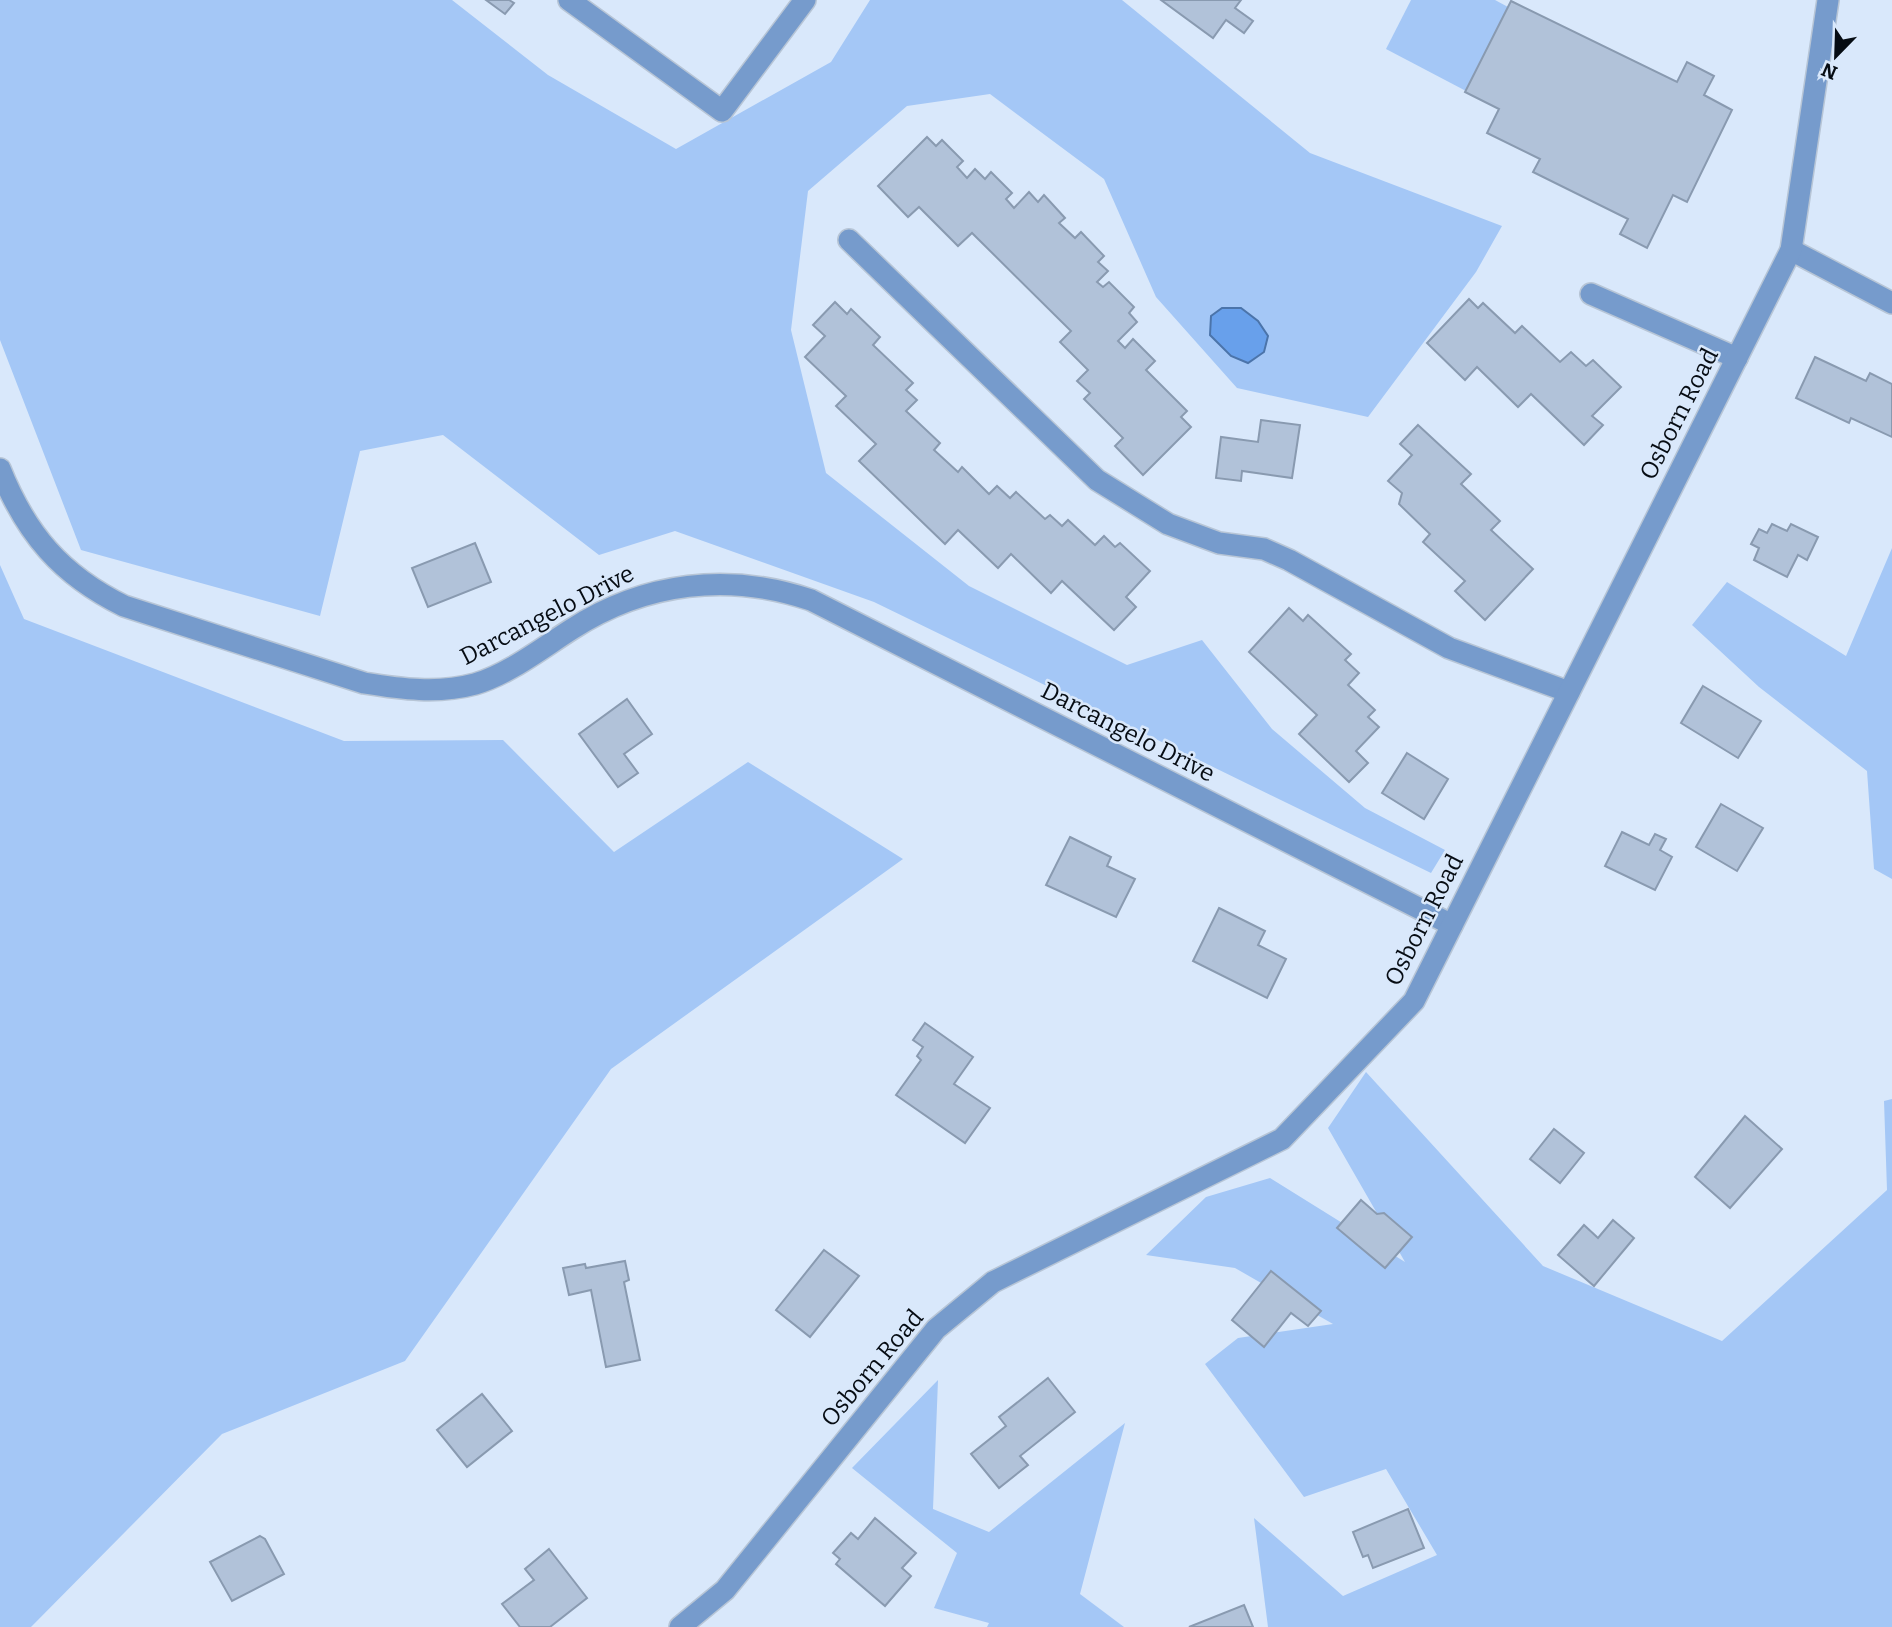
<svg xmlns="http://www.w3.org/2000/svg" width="1892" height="1627" font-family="Bitter,serif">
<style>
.green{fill:#a4c7f6}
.water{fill:#68a0eb;stroke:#4b74aa;stroke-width:2}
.building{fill:#b1c2d9;stroke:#899ab0;stroke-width:2}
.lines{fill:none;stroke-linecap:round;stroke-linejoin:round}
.minor-casing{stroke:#b7c5d6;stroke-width:24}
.minor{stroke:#769bcc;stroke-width:21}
.labels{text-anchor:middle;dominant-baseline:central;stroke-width:5;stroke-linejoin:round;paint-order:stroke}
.street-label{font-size:24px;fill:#060c13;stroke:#d9e8fb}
</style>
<rect width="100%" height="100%" fill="#d9e8fb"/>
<g class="green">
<polygon points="0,0 452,0 548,75 676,149 831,62 870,0 1122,0 1310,153 1502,226 1476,272 1368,417 1237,388 1156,297 1104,179 990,94 907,106 808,191 791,330 826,473 969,586 1127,665 1202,640 1272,729 1365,808 1445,850 1431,873 874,602 675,531 599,555 443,435 360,451 320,616 81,550 0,340"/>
<polygon points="1411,0 1495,0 1508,7 1466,91 1386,49"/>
<polygon points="1892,548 1892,879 1874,869 1867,771 1759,687 1692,625 1727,582 1846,656"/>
<polygon points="0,565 24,619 344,741 503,740 614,852 748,762 903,859 611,1069 405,1361 222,1434 31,1627 0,1627"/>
<polygon points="1366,1072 1543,1266 1722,1341 1887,1190 1884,1101 1892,1099 1892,1627 1268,1627 1254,1518 1343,1596 1437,1555 1386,1469 1304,1497 1205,1364 1238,1338 1333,1324 1235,1268 1146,1255 1206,1197 1270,1178 1405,1262 1328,1128"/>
<polygon points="938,1380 933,1509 989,1532 1125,1423 1080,1594 1124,1627 987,1627 989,1623 934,1608 957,1553 852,1468"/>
</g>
<polygon class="water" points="1222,308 1241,308 1258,321 1268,336 1264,352 1248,363 1231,356 1210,335 1211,316"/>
<g class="building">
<polygon points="486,0 509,0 514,3 505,14"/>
<polygon points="1161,0 1241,0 1235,8 1253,21 1244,33 1226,20 1213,38"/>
<polygon points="1511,1 1677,82 1687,62 1714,76 1704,95 1732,110 1687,202 1673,195 1647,248 1620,234 1628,219 1533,172 1540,159 1487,133 1499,109 1465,92"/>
<polygon points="927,137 936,146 942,140 963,161 957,167 967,178 975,169 985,179 991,172 1012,193 1006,199 1014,208 1029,192 1038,202 1044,195 1065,218 1059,223 1075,238 1081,232 1104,256 1098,262 1108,271 1097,282 1103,287 1109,282 1134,307 1129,313 1137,322 1118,341 1125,348 1133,339 1155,361 1146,370 1187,411 1181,417 1191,427 1143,475 1115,446 1123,438 1084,399 1090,393 1077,381 1088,370 1060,342 1071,331 972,233 958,246 919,207 908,217 878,186"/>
<polygon points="1469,299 1478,308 1483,303 1515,333 1522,326 1560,362 1571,352 1586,366 1593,360 1621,387 1592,416 1603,425 1584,445 1531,394 1518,407 1477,367 1465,380 1427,343"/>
<polygon points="835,302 847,314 851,309 880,337 873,345 913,383 906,390 917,400 906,411 940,443 934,450 958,472 962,467 989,494 997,486 1010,498 1016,492 1045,519 1050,515 1062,526 1068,520 1095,545 1104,536 1115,547 1120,543 1150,571 1126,597 1136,607 1114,630 1062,581 1051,593 1011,554 998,568 958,530 945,544 859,461 876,444 836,406 846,396 805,357 825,336 813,325"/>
<polygon points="1815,357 1866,381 1870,373 1892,384 1892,437 1851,418 1849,423 1796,398"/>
<polygon points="1261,420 1300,425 1292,478 1242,471 1241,481 1216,478 1221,437 1258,442"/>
<polygon points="1418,425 1471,474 1461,484 1500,521 1491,530 1533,569 1485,620 1455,591 1465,581 1423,542 1430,534 1399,504 1402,493 1388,481 1412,455 1400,444"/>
<polygon points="1772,524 1787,531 1791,524 1818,537 1807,560 1798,555 1787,577 1754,560 1759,548 1751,544 1759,529 1767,533"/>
<polygon points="475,543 491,582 428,607 412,568"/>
<polygon points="1289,608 1303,621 1308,615 1351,654 1345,660 1359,673 1348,685 1375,710 1368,717 1379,727 1356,751 1368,763 1349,782 1299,734 1317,715 1249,652"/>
<polygon points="1703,686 1761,721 1738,758 1681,723"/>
<polygon points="627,699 652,734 624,754 638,773 618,787 579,734"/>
<polygon points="1407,753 1448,779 1424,819 1382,793"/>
<polygon points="1721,804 1763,828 1737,871 1696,847"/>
<polygon points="1622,832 1649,845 1655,834 1666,839 1660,850 1672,857 1655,890 1605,866"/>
<polygon points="1070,837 1111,857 1107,866 1135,879 1116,917 1046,885"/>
<polygon points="1219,908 1265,931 1258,945 1286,959 1267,998 1193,961"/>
<polygon points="925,1023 973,1057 954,1084 990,1108 965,1143 896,1095 921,1060 917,1056 923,1047 913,1040"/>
<polygon points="1745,1116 1782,1149 1730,1208 1695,1177"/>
<polygon points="1554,1129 1584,1153 1560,1183 1530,1159"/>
<polygon points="1361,1200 1377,1214 1384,1213 1412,1237 1385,1268 1337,1228"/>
<polygon points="1613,1220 1634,1238 1594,1286 1558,1255 1584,1225 1598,1238"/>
<polygon points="824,1250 859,1276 810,1337 776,1310"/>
<polygon points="625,1261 629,1280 624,1282 640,1360 606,1367 591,1290 569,1295 563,1268 585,1264 586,1268"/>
<polygon points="1271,1271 1321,1311 1308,1326 1291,1313 1264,1347 1232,1320"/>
<polygon points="1048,1378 1075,1412 1020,1456 1028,1465 999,1488 971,1454 1006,1426 999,1417"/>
<polygon points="482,1394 512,1431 467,1467 437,1430"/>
<polygon points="1408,1509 1424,1548 1373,1568 1368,1555 1363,1557 1353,1532"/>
<polygon points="875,1518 916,1553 902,1568 911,1576 885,1606 836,1564 840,1559 833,1553 851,1533 858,1539"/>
<polygon points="260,1536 265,1539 284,1574 232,1601 210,1562"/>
<polygon points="549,1549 587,1598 550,1627 520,1627 502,1604 534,1580 525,1569"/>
<polygon points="1244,1605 1253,1627 1189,1627"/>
</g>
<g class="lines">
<g class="minor-casing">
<g id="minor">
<polyline points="569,0 722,111 805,0"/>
<polyline points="849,240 1097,480 1168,524 1219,543 1264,549 1289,560 1449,648 1569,692"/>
<polyline points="1791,250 1892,303"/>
<polyline points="1591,294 1737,358"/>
<path d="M 0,469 C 26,534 61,575 124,606 L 364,683 C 401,689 438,694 475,684 C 509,674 542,648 572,629 C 645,582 729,572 811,600 L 1452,925"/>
<polyline points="680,1627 725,1590 936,1329 993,1282 1282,1139 1414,1001 1791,250 1828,0"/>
</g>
</g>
<use href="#minor" class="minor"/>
</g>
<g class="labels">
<g class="street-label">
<text transform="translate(1679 414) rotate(-63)">Osborn Road</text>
<text transform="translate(547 615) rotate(-27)">Darcangelo Drive</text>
<text transform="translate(1128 732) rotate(27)">Darcangelo Drive</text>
<text transform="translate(1424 920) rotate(-63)">Osborn Road</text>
<text transform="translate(872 1368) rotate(-50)">Osborn Road</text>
</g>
</g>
<g transform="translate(1836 56) rotate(203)" stroke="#d9e8fb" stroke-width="5" paint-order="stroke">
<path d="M0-5L12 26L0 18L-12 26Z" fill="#060c13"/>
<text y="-10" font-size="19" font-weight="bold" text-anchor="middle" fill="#060c13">N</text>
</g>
</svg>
